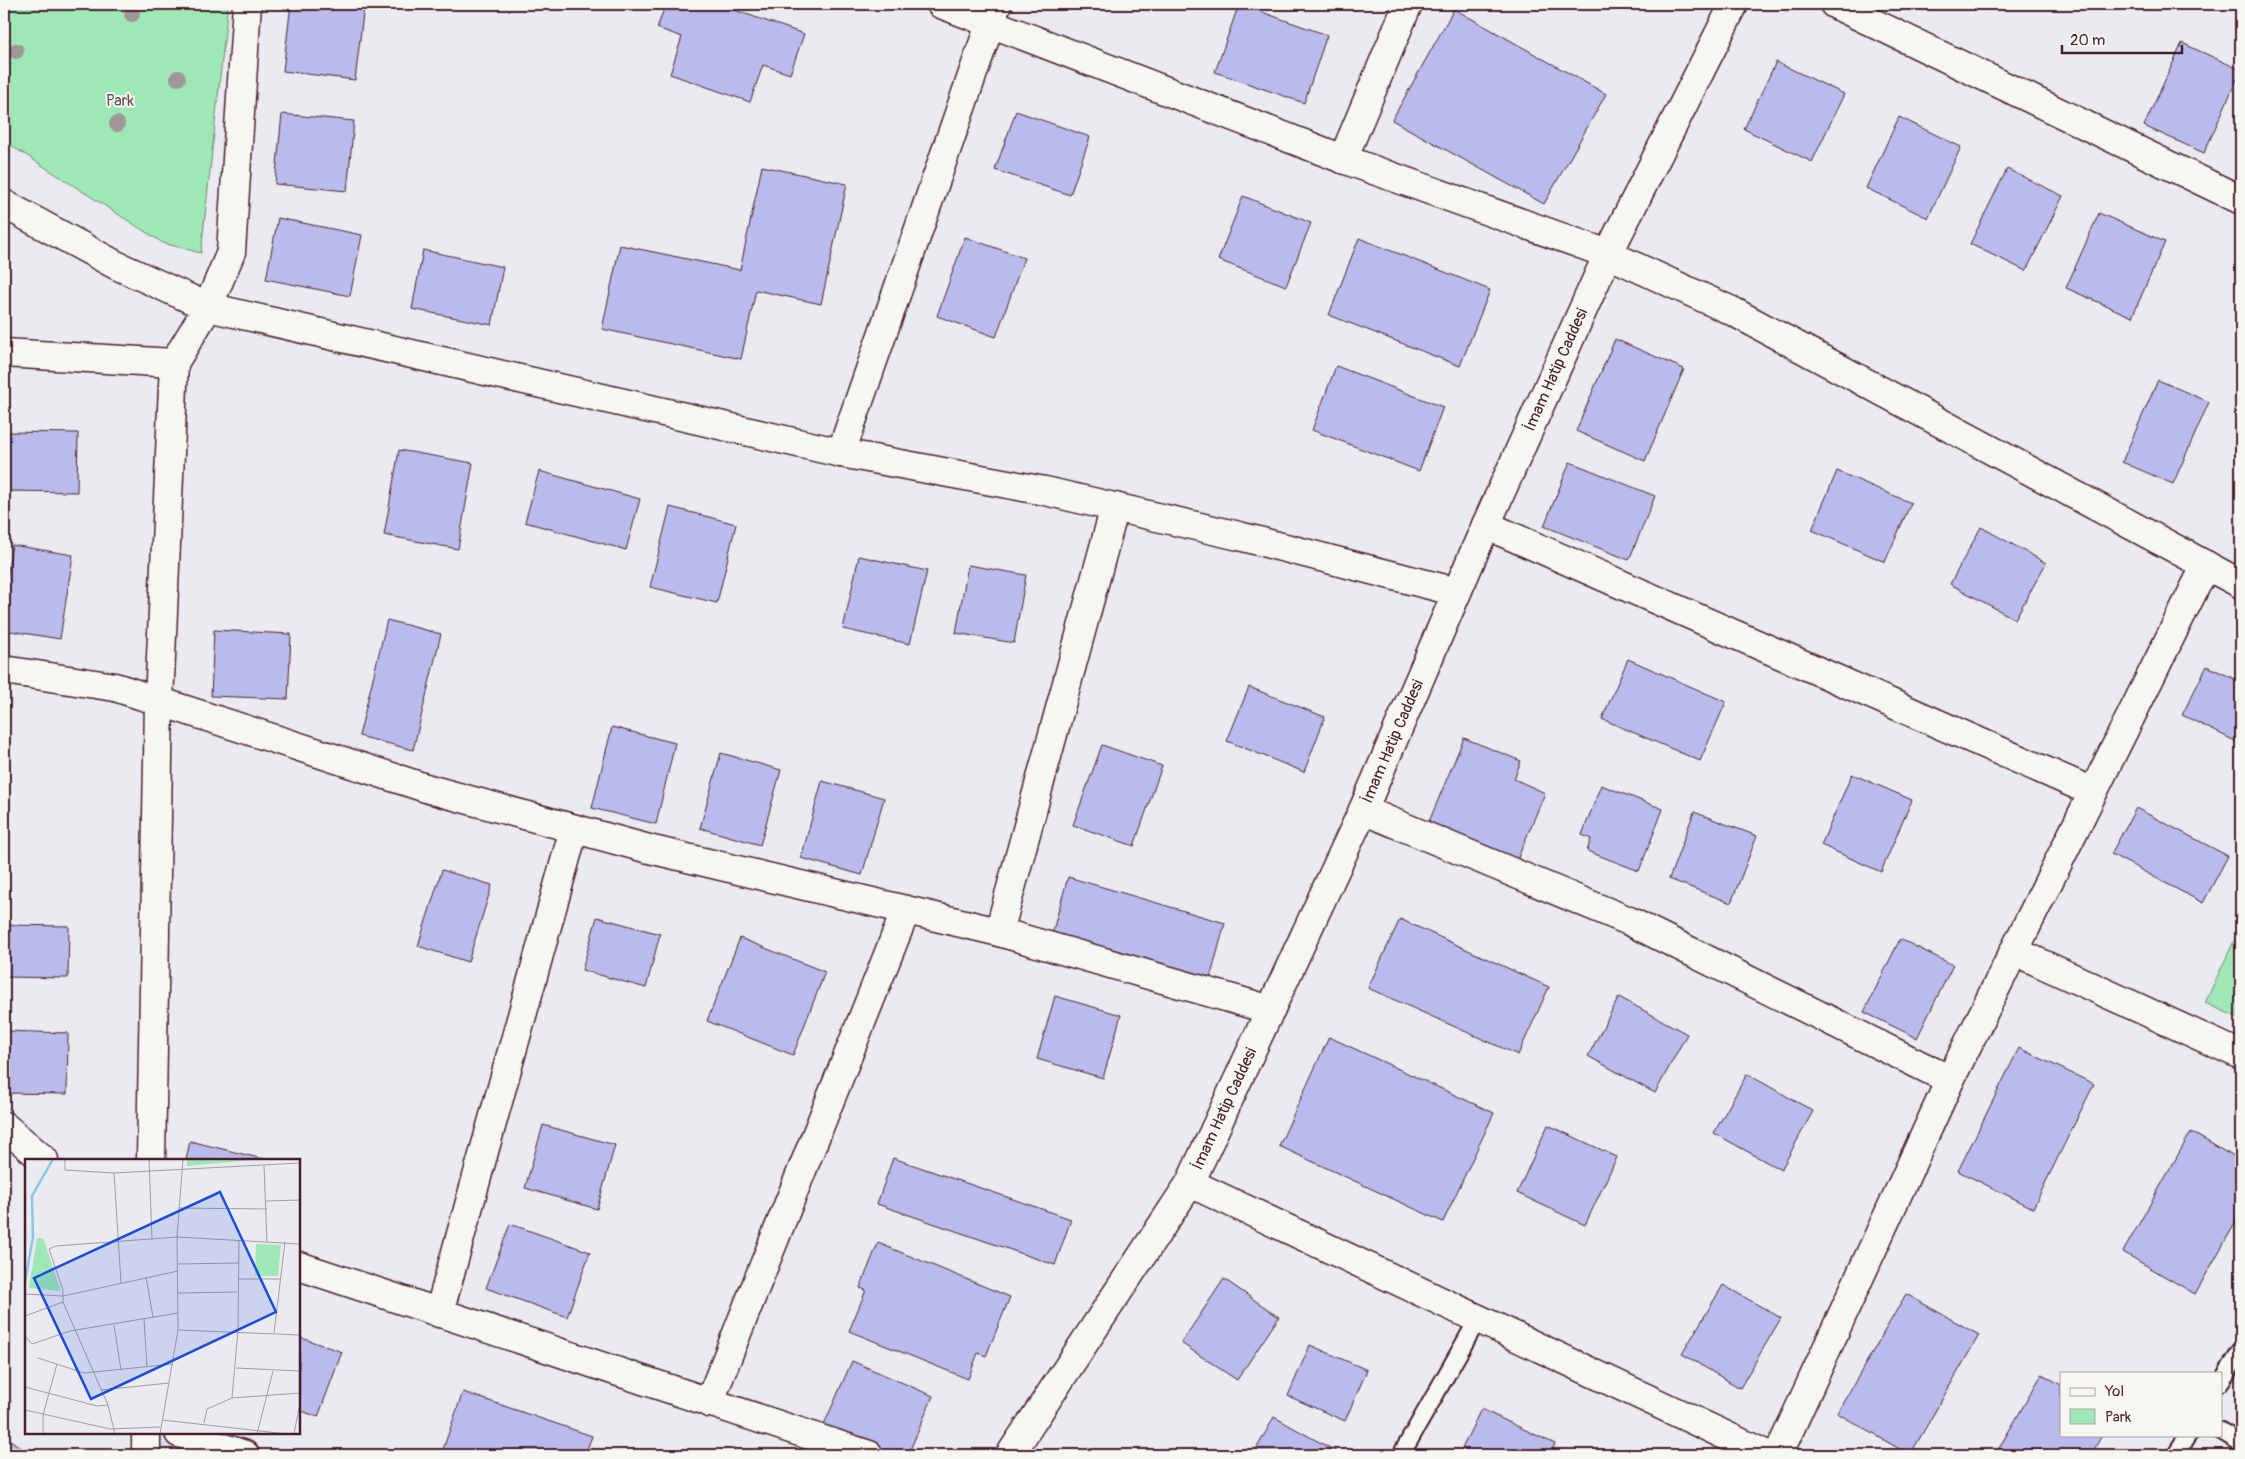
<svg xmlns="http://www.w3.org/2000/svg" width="2245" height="1459" font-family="Pangolin,sans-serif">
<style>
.built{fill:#dcdcf0}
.green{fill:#9ee8b7;stroke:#748471}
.building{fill:#babbed;stroke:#4a1f2b}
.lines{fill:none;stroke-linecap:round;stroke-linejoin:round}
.service-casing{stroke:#4a1f2b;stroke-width:20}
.minor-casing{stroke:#4a1f2b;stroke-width:31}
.tertiary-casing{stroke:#4a1f2b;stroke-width:31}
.service{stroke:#f6f6f2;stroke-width:16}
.minor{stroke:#f6f6f2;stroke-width:28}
.tertiary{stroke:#f6f6f2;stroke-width:28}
.tree{fill:#9e9697}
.labels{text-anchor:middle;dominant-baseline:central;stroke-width:4;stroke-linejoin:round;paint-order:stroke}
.park-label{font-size:16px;fill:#5f514e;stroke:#f6f6f2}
.street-label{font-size:16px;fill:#4a1f2b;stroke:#f6f6f2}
.inset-river{fill:none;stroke:#8ac7ea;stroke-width:2.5}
.inset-road{fill:none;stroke:#aa99a2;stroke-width:1}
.view{fill:#1d4ed8;fill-opacity:0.15;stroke:#1d4ed8;stroke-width:2.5}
.inset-edge{fill:none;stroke:#4a1f2b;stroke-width:2.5}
</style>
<rect width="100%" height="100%" fill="#eaeaf1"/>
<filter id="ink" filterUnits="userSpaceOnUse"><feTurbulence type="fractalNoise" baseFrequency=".02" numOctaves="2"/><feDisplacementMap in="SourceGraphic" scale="10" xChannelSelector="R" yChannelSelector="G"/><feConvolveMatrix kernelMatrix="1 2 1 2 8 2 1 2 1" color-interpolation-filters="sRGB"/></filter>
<g filter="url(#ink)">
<polygon class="built" points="161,1433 208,1433 265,1455 154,1455 155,1436"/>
<g class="green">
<polygon points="4,4 228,4 201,253 163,243 4,141"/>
<polygon points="2241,926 2241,1019 2205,1003"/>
</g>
<g class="building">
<polygon points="291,4 364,6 355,80 283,71"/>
<polygon points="666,4 717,4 804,34 790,74 763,65 750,102 670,74 682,37 657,28"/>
<polygon points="1239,4 1327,35 1304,103 1215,72"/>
<polygon points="1894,4 1907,4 1904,10"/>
<polygon points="1454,9 1606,94 1544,204 1392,120"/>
<polygon points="2182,43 2241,70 2204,153 2144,126"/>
<polygon points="1776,62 1844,94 1812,162 1744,129"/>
<polygon points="1016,111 1090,137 1070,195 995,170"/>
<polygon points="282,114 354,121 347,191 275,184"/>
<polygon points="1899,117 1961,147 1928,218 1866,188"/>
<polygon points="762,166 847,184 821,304 756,290 741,359 602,329 620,245 740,270"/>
<polygon points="2007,169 2063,196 2026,271 1970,244"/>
<polygon points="1243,196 1311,223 1286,286 1218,260"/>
<polygon points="2099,213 2165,242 2132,317 2066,288"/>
<polygon points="278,218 362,235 350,296 266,279"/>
<polygon points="965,237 1024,258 996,337 937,316"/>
<polygon points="1359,238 1490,290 1460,366 1329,315"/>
<polygon points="423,250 503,267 492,325 412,309"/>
<polygon points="1615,339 1684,369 1645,461 1576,431"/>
<polygon points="1336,366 1443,407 1419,471 1312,430"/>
<polygon points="2158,380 2209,402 2173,484 2122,462"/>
<polygon points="8,432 78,433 77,492 6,491"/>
<polygon points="399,450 473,463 458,549 384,535"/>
<polygon points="1570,462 1655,496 1629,560 1544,526"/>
<polygon points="539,471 640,499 626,550 525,522"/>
<polygon points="1837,471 1911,503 1885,562 1812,530"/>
<polygon points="670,507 736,524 717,603 650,587"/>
<polygon points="1981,527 2046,563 2015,619 1950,584"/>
<polygon points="12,545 73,555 60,639 4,630 4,597"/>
<polygon points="859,556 927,571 910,644 843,629"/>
<polygon points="968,565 1026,575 1014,643 956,633"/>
<polygon points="387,620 441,634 413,750 359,736"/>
<polygon points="214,630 291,634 288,699 211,696"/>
<polygon points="1628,659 1726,702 1700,761 1602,719"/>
<polygon points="2207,666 2241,682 2241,744 2182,715"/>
<polygon points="1249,687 1325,717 1304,772 1227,741"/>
<polygon points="612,727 675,743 656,824 592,808"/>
<polygon points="1464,738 1521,761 1514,779 1545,793 1517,860 1428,824"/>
<polygon points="1102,745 1162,766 1134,846 1073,825"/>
<polygon points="721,753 781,770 760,845 700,828"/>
<polygon points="1852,774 1912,800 1881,872 1821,845"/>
<polygon points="822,781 884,798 862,875 801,858"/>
<polygon points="1601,785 1663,809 1639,871 1587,851 1591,839 1582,835"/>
<polygon points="2136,808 2228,856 2203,903 2111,854"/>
<polygon points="1694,812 1757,836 1731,903 1669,879"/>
<polygon points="442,870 492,885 468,962 418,946"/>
<polygon points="1068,877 1225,923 1210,979 1052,934"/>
<polygon points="597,917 660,934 646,988 582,970"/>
<polygon points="1400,919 1549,987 1518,1055 1368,988"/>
<polygon points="4,925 69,926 68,978 4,977"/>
<polygon points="740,938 825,972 793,1055 707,1021"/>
<polygon points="1900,939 1953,965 1917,1038 1864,1012"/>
<polygon points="1055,996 1121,1015 1103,1078 1037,1059"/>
<polygon points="1619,997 1687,1034 1655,1093 1588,1056"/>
<polygon points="4,1031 68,1033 67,1094 4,1093"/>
<polygon points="1329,1037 1494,1113 1443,1222 1279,1146"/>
<polygon points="2019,1048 2094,1084 2033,1208 1958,1171"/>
<polygon points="1747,1074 1813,1111 1781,1170 1714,1133"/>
<polygon points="543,1125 615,1145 597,1209 525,1188"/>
<polygon points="1548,1125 1617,1157 1585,1225 1517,1193"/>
<polygon points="2191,1132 2241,1161 2241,1213 2195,1294 2123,1252"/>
<polygon points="190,1141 267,1160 186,1160"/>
<polygon points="893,1158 1071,1219 1055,1265 877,1204"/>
<polygon points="510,1224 590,1252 567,1317 486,1288"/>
<polygon points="878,1243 1010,1297 986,1356 978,1353 968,1379 849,1331 866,1290 860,1288"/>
<polygon points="1224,1279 1279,1317 1237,1380 1181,1343"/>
<polygon points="1723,1285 1781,1318 1740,1388 1682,1354"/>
<polygon points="1906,1294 1979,1335 1910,1455 1837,1413"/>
<polygon points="299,1337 342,1352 318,1417 299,1410"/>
<polygon points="1310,1345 1367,1370 1345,1421 1288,1396"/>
<polygon points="852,1361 933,1396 908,1455 887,1455 823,1427"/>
<polygon points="2042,1374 2061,1385 2061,1435 2102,1435 2091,1455 1995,1455"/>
<polygon points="463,1392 592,1436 585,1455 441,1455"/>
<polygon points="1481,1409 1555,1444 1550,1455 1459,1455"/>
<polygon points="1274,1417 1339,1453 1338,1455 1253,1455"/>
<polygon points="4,1435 30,1455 4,1455"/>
</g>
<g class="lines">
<g class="service-casing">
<g id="service">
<polyline points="2221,1382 2241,1351"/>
<polyline points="2221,1431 2241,1443"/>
<polyline points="1401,1455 1478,1319"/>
<polyline points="2175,1455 2188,1435"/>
</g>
</g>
<g class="minor-casing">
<g id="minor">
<polyline points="941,4 1343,159 1608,254 1734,312 2241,584"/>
<polyline points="1834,4 2241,200"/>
<polyline points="1343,159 1408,4"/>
<polyline points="4,353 174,363"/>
<polyline points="841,453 997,4"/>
<polyline points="1486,525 2093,792"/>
<polyline points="4,670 115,687 429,789 649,849 999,932 1271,1010"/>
<polyline points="1363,810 1629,921 1950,1080"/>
<polyline points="999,932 1115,507"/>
<polyline points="2014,951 2241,1055"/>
<polyline points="4,1126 44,1160"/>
<polyline points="151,1160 159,702 174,363 208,307 231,252 247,4"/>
<polyline points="1190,1183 1767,1455"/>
<polyline points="299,1266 869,1455"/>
<polyline points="439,1313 574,829"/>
<polyline points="709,1403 906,910"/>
<polyline points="179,1433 245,1455"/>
<polyline points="146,1455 146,1433"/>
<polyline points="1778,1455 1950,1080 2206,565"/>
</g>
</g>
<g class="tertiary-casing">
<g id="tertiary">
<polyline points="4,204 116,265 208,307 841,453 1045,491 1239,536 1457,592"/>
<path id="s1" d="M 1010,1455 L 1190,1183 L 1363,810 L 1486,525 L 1608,254 L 1734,4"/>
</g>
</g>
<use href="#service" class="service"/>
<use href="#minor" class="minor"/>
<use href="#tertiary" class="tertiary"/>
</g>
<g class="tree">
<circle cx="132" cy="14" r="8"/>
<circle cx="16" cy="51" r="8"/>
<circle cx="178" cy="78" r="8"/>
<circle cx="117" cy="124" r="8"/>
</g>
</g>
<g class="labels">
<g class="park-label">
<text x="120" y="101">Park</text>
</g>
<g class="street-label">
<text stroke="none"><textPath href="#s1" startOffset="1218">İmam Hatip Caddesi</textPath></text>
<text stroke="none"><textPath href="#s1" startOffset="812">İmam Hatip Caddesi</textPath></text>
<text stroke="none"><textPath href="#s1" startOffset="408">İmam Hatip Caddesi</textPath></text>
</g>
</g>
<g transform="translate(25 1159)">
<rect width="275" height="275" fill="#eaeaf1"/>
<path d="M 162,0 L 229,0 L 229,1 L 162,7 ZM 12,79 L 18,79 L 36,132 L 4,129 ZM 231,85 L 256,86 L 253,117 L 230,117 Z" fill="#9ee8b7"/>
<path class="inset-river" d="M 0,123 L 8,78 L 7,37 L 28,0"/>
<path class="inset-road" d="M 40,0 L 40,11 L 89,14 L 275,4M 124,0 L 127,81M 239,7 L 242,83M 89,14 L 96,124M 241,42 L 275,41M 153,49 L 242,50M 152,105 L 213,104M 121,118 L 128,158M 213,120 L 255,120M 153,134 L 212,133M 0,135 L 38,137 L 153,112M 0,157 L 38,143M 119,160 L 122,208M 89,166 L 96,211M 153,171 L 275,176M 249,174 L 260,83M 0,177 L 7,185 L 45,172 L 153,154M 13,199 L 59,214 L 148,205M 211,209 L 275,212M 0,228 L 72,247 L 83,246M 76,231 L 144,224M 207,239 L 275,234M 0,251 L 85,270 L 135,268M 137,261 L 262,275M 179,264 L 182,250 L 207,239 L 213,171 L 214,81M 18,275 L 18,256 L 32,205M 90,275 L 83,246 L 38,143 L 38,131 L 24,90 L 31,87 L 152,78 L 275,85M 135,275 L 153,171 L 152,78 L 158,0M 232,275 L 248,212M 269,275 L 275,244"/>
<path class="view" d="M 195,33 L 251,153 L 66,240 L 9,119 Z"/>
<rect width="275" height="275" class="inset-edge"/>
</g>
<rect width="2245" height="1459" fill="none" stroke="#f6f6f2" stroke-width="20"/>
<rect x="10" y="10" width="2225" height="1439" fill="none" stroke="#4a1f2b" stroke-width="2" filter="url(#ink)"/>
<rect x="2060" y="1372" width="162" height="65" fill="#f6f6f2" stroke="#b1a0a2"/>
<rect x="2070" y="1388" width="25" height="8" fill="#f6f6f2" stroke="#b1a0a2"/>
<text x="2105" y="1396" font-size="15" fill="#4a1f2b">Yol</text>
<rect x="2070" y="1409" width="25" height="15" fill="#9ee8b7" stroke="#b1a0a2"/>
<text x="2105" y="1422" font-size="15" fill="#4a1f2b">Park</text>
<path d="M2062 45v8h120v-8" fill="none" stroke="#4a1f2b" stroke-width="2.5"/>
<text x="2070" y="45" font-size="15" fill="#4a1f2b" stroke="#f6f6f2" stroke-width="4" paint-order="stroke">20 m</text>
</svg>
